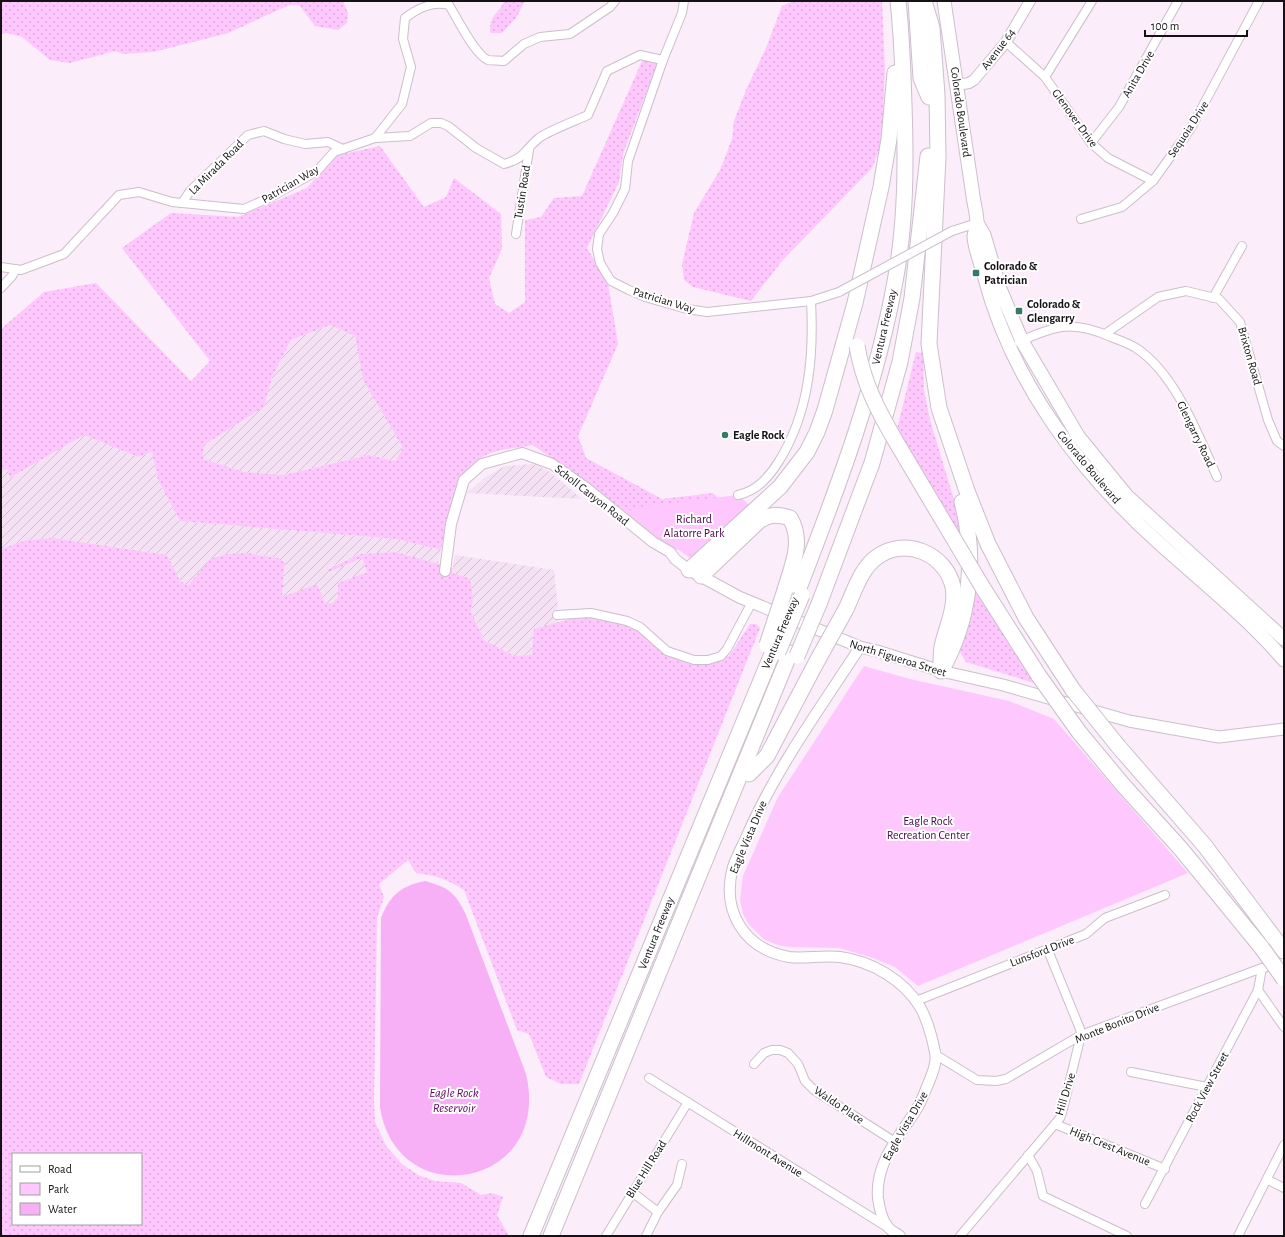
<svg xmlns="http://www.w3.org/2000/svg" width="1285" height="1237" font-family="'Alegreya Sans',sans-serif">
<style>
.industrial{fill:url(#industrial-furrows)}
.grass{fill:url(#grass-dots);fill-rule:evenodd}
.park{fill:#fec7fd}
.water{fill:#f7aff6}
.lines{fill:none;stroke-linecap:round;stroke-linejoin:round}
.minor-casing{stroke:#cbbfcb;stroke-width:10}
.tertiary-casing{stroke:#cbbfcb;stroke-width:12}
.secondary-casing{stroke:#cbbfcb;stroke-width:13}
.primary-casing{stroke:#cbbfcb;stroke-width:15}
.motorway-casing{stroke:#cbbfcb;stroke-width:17}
.minor{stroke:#fff;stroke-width:8}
.tertiary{stroke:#fff;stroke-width:10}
.secondary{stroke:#fff;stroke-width:11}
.primary{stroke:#fff;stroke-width:13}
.motorway{stroke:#fff;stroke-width:15}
.minor-bridge-casing{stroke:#cbbfcb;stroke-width:10;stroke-linecap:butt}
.motorway-bridge-casing{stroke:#cbbfcb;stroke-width:17;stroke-linecap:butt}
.minor-bridge{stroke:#fff;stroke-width:8}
.motorway-bridge{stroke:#fff;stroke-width:15}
.poi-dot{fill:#377868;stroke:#fff;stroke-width:1.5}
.labels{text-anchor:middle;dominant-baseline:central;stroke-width:4;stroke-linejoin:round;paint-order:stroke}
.street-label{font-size:12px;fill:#151115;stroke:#fff}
.poi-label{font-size:12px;font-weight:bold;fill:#151115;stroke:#fff;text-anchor:start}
.park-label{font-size:12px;fill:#4a094b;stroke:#fff}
.water-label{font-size:13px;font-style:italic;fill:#600762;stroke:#fff}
</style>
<defs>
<pattern id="industrial-furrows" width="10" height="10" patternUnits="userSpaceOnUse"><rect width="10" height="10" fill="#f5e1f4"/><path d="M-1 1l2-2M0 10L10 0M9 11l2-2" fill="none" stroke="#d1c0d0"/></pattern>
<pattern id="grass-dots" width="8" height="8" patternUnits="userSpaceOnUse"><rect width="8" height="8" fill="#fec7fd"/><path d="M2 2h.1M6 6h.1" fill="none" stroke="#d9aad8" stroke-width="1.8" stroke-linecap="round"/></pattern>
</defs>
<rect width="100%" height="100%" fill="#fbedfa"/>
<g class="industrial">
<polygon points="330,325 355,336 363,380 403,448 395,461 369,455 284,475 244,472 203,459 204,445 264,407 272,377 291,340"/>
<polygon points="84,435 137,457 152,452 158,480 180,521 396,539 441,550 438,564 396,552 360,554 328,568 329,572 362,558 367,572 338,583 338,597 333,603 325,603 282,597 285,564 278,558 247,553 226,554 211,559 188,585 180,581 167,555 53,538 26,540 1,549 1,471 7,469 11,478"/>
<polygon points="534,464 550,472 582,499 467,493 484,478 505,466"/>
<polygon points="455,555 554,570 558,608 556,609 558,622 534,629 532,656 514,656 484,640 471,612 473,601 452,573"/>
</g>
<g class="grass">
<polygon points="1,1 343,1 348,13 347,23 338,30 315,26 299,5 289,5 228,33 197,41 153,52 123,54 115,51 70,63 50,60 22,37 7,33 1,34"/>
<path d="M 504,1 L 525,1 L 516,18 L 502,33 L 490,33 C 490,12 499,15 504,1 Z"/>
<polygon points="793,1 882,1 885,69 883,114 880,148 872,168 782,261 751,301 693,287 684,280 682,264 694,213 720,170 732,139 734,121 746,90 766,48 782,6"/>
<path d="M 643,59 L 657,64 L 623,154 L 619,182 L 587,248 L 608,283 L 618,344 L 578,436 L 586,458 L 662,499 L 713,493 L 739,518 L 693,560 L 533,445 C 519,448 501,448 488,454 C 453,469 448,518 441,550 L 396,539 L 180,521 L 158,480 L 152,452 L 138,457 L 84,435 L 10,478 L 7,469 L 1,471 L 1,329 L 44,292 L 96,283 L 191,381 L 210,361 L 122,248 L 171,213 L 238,217 L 307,188 L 334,156 L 380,146 L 424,207 L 446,197 L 454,178 L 501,214 L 502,249 L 489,278 L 495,304 L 509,313 L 525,302 L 525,220 L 541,217 L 554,198 L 582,196 ZM 330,325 L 355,336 L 363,380 L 403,448 L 395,461 L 369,455 L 284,475 L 244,472 L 203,459 L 204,445 L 264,407 L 272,377 L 291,340 Z"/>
<polygon points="916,352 923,353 924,390 930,420 963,530 957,532 897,429"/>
<path d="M 53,538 L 167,555 L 180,581 L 188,585 L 211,559 L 226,554 L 247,553 L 278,558 L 285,563 L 282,597 L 317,584 L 325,603 L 333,603 L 338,597 L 338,583 L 367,572 L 362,558 L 329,572 L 328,569 L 360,554 L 396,552 L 453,568 L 452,573 L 468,578 L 471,583 L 473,601 L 471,612 L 484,640 L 514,656 L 532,655 L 534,629 L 576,617 L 612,618 L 631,625 L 670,655 L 700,663 L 729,656 L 750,624 L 756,624 L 760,628 L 579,1084 L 561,1084 L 546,1077 L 529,1034 L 517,1030 L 464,890 C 449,880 435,875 416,873 L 408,860 L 379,884 L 384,897 L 377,918 L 374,1102 L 375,1122 L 386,1146 L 402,1164 L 418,1175 L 435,1181 L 461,1183 L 481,1195 L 492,1193 L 503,1197 L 497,1215 L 509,1236 L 1,1236 L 1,549 L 26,540 ZM 13,1154 L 141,1154 L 141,1224 L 13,1224 Z"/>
<polygon points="976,590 1034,683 966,662 960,652"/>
</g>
<g class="park">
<polygon points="738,495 753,508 693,556 681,548 670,552 615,513 646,506"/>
<polygon points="864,666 910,679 1009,701 1054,719 1188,873 918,986 895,967 870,957 839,948 790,947 778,945 765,940 749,925 743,914 740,900 743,876 778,797"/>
</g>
<path class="water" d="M 425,881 C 449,888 455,892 466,915 L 526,1074 C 553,1189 396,1215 380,1107 L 381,918 C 390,895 401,886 425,881 Z"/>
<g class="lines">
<g class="minor-casing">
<g id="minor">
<polyline points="684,1 682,13 663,60 628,161 625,189 613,213 599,234 597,249 600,263 611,281 629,290 645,297 687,309 707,312 811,301 839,292"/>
<polyline points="1006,42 1045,77 1091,143 1108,158 1153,181"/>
<polyline points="1045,77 1092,1"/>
<path d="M 375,138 L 410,136 L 431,123 L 441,123 L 448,126 L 476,148 L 504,164 C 526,158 524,150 539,138 C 546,132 577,120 588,115 L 607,71 L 640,55 L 663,60"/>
<polyline points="1091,143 1119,107 1178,1"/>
<polyline points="182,203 190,191 248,135 264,131 284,139 305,144 328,142 343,149"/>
<polyline points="1081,219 1122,207 1153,181 1191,128 1259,1"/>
<polyline points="952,231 977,223"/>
<polyline points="516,234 529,150"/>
<path d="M 1,267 L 21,270 L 64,254 L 119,195 L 139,192 L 172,202 L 244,209 L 271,197 L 317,171 L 334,152 L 375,138 L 402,104 L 411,67 L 403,39 L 405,18 C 418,8 432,1 449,5 C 457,18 475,55 488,60 C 492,61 499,60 504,61 L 524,44 L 540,37 L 570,34 L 610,7 L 615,1"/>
<polyline points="1,288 12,276 16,269"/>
<polyline points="1213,298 1242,246"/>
<polyline points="1105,334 1158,297 1186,291 1219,299 1240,322 1268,420 1277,441 1284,446"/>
<path d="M 1019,342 C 1055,325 1073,320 1111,337 C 1119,340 1128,343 1136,348 C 1175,373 1199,436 1217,477"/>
<path d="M 738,495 C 757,491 769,477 779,461 C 809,413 814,357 811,301"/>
<polyline points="557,615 591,613 627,621 640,627 667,651 694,660 708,660 721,656 727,649 752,602"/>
<polyline points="1258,990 1284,1027"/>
<polyline points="916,1001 1086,934 1105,918 1165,895"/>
<polyline points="936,1055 977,1080 996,1081 1006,1079 1081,1035 1262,968 1284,963"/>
<polyline points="754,1064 764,1053 772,1050 780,1050 788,1053 798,1064 805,1081 814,1090 895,1142"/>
<polyline points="1131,1072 1207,1087"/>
<polyline points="649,1078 887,1227"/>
<polyline points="1055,1124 1165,1169"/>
<polyline points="1028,1155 1037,1171 1043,1196 1127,1236"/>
<polyline points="1268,1180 1284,1188"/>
<polyline points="632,1192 658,1212"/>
<polyline points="1145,1204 1258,990 1262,968"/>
<polyline points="606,1236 688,1102"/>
<polyline points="646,1236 658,1212 677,1185 682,1164"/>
<polyline points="960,1236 1060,1118 1062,1113 1081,1035 1080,1029 1047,948"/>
<polyline points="1238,1236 1284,1145"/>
</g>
</g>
<g class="tertiary-casing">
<g id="tertiary">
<polyline points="957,85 969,83 974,80 1006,42 1030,1"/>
<polyline points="445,571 451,524 464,480 482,464 522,453 552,464 585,487 653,542 670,552 675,559 689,570"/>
<path d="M 860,647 C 821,707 778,766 749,831 C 744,843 737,855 733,867 C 721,911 744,949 789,957 C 805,959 823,955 840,957 C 871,961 904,980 920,1007 C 928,1021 932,1037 935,1052 C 937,1062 933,1072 929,1082 C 925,1091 922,1101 916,1110 C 899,1137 875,1163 878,1198 C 879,1206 882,1220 888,1227 C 891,1231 896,1233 900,1236"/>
</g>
</g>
<g class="secondary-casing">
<polyline id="secondary" points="695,573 739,597 860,647 877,651 941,671 1003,685 1129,721 1219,737 1284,729"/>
</g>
<g class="primary-casing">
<g id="primary">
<path d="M 944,1 L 973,196 C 974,204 977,214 977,223 C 977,227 974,233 974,237 C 975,250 981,263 984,275 C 1011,380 1079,471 1158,542 C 1201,581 1246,616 1284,660"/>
<polyline points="977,223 984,235 1000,289 1022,341 1078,436 1127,496 1284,639"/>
</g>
</g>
<g class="motorway-casing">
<g id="motorway">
<polyline points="916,1 921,78 929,97"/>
<polyline points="924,1 932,28 937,95 938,157 929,344 939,408 967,491 988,544 1026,618 1073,690"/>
<polyline points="898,445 939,514"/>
<polyline points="689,570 780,487 807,452 817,432 825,410 855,303 881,187 889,139 895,73"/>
<path d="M 701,576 L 759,521 C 770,514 777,514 790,518 C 804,541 792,566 785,590"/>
<polyline points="983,588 1039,676"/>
<path d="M 797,593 C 837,490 877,385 896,276 C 906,219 906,162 904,105 C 903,70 902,36 898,1"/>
<polyline points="819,604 872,463 900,362 912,298 928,156"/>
<path d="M 846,609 C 854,592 861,568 877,557 C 905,536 946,554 953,587 C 957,607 946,627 942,647 C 941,654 941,661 941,668"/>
<path d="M 941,671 C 970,620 977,559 962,502"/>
<polyline points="1079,732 1123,785 1181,849 1262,948"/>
<polyline points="1118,746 1205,846 1284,951"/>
<polyline points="749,774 767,756 816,663"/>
<polyline points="531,1236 774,649"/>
<polyline points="551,1236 790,653"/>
</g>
</g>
<use href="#minor" class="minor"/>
<use href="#tertiary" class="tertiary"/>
<use href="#secondary" class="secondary"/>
<use href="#primary" class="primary"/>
<use href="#motorway" class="motorway"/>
<g class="minor-bridge-casing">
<polyline id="minor-bridge" points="839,292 952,231"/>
</g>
<g class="motorway-bridge-casing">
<g id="motorway-bridge">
<path d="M 857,346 C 863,383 879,413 898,445"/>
<polyline points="939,514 983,588"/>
<polyline points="767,645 785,590"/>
<polyline points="778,652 802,595"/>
<polyline points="797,656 819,604"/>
<polyline points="816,663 846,609"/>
<polyline points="1039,676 1079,732"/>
<polyline points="1073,690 1118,746"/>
<polyline points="1262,948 1284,979"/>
</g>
</g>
<use href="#minor-bridge" class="minor-bridge"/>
<use href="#motorway-bridge" class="motorway-bridge"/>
</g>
<g class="poi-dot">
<rect x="972" y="269" width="8" height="8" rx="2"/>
<rect x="1015" y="307" width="8" height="8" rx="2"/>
<circle cx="725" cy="435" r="4"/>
</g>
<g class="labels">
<g class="street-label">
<text transform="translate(998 49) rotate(-53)">Avenue 64</text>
<text transform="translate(1138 74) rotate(-60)">Anita Drive</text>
<text transform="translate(961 112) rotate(82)">Colorado Boulevard</text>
<text transform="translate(1075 118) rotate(54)">Glenover Drive</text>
<text transform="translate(1188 129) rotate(-57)">Sequoia Drive</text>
<text transform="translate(216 167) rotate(-45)">La Mirada Road</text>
<text transform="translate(290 184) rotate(-30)">Patrician Way</text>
<text transform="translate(522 192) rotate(-81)">Tustin Road</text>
<text transform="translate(664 300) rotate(17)">Patrician Way</text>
<text transform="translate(884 327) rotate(-77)">Ventura Freeway</text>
<text transform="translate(1250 356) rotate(74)">Brixton Road</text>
<text transform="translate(1196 434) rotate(64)">Glengarry Road</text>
<text transform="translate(1089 467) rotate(50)">Colorado Boulevard</text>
<text transform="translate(592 495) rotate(38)">Scholl Canyon Road</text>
<text transform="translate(780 633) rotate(-67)">Ventura Freeway</text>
<text transform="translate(898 658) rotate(17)">North Figueroa Street</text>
<text transform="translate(748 837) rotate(-67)">Eagle Vista Drive</text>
<text transform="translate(656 933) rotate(-68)">Ventura Freeway</text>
<text transform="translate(1042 951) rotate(-21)">Lunsford Drive</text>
<text transform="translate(1117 1023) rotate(-22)">Monte Bonito Drive</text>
<text transform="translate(1207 1087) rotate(-62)">Rock View Street</text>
<text transform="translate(1065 1094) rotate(-73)">Hill Drive</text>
<text transform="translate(839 1105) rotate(34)">Waldo Place</text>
<text transform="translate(905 1126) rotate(-60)">Eagle Vista Drive</text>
<text transform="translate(1110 1146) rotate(22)">High Crest Avenue</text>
<text transform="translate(768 1153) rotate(32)">Hillmont Avenue</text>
<text transform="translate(646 1169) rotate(-58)">Blue Hill Road</text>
</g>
<g class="poi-label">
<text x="984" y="266">Colorado &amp;<tspan x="984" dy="14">Patrician</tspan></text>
<text x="1027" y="304">Colorado &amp;<tspan x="1027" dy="14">Glengarry</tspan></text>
<text x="733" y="435">Eagle Rock</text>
</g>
<g class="park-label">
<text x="694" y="519">Richard<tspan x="694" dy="14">Alatorre Park</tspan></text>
<text x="928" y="821">Eagle Rock<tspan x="928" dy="14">Recreation Center</tspan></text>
</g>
<g class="water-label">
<text x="454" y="1093">Eagle Rock<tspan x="454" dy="15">Reservoir</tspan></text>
</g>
</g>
<rect width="1285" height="1237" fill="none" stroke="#151115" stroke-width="4"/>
<rect x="12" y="1153" width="130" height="72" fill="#ffffff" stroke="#a1a0a1"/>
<rect x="20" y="1166" width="20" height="6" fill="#ffffff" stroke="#a1a0a1"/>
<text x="48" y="1173" font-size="12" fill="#151115">Road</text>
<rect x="20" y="1183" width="20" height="12" fill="#fec7fd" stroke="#a1a0a1"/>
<text x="48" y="1193" font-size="12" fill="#151115">Park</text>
<rect x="20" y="1203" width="20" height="12" fill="#f7aff6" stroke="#a1a0a1"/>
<text x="48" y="1213" font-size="12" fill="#151115">Water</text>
<path d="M1145 30v6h102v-6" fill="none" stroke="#151115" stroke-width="2"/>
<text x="1151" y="30" font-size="12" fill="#151115" stroke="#ffffff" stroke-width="3" paint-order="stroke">100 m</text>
</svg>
